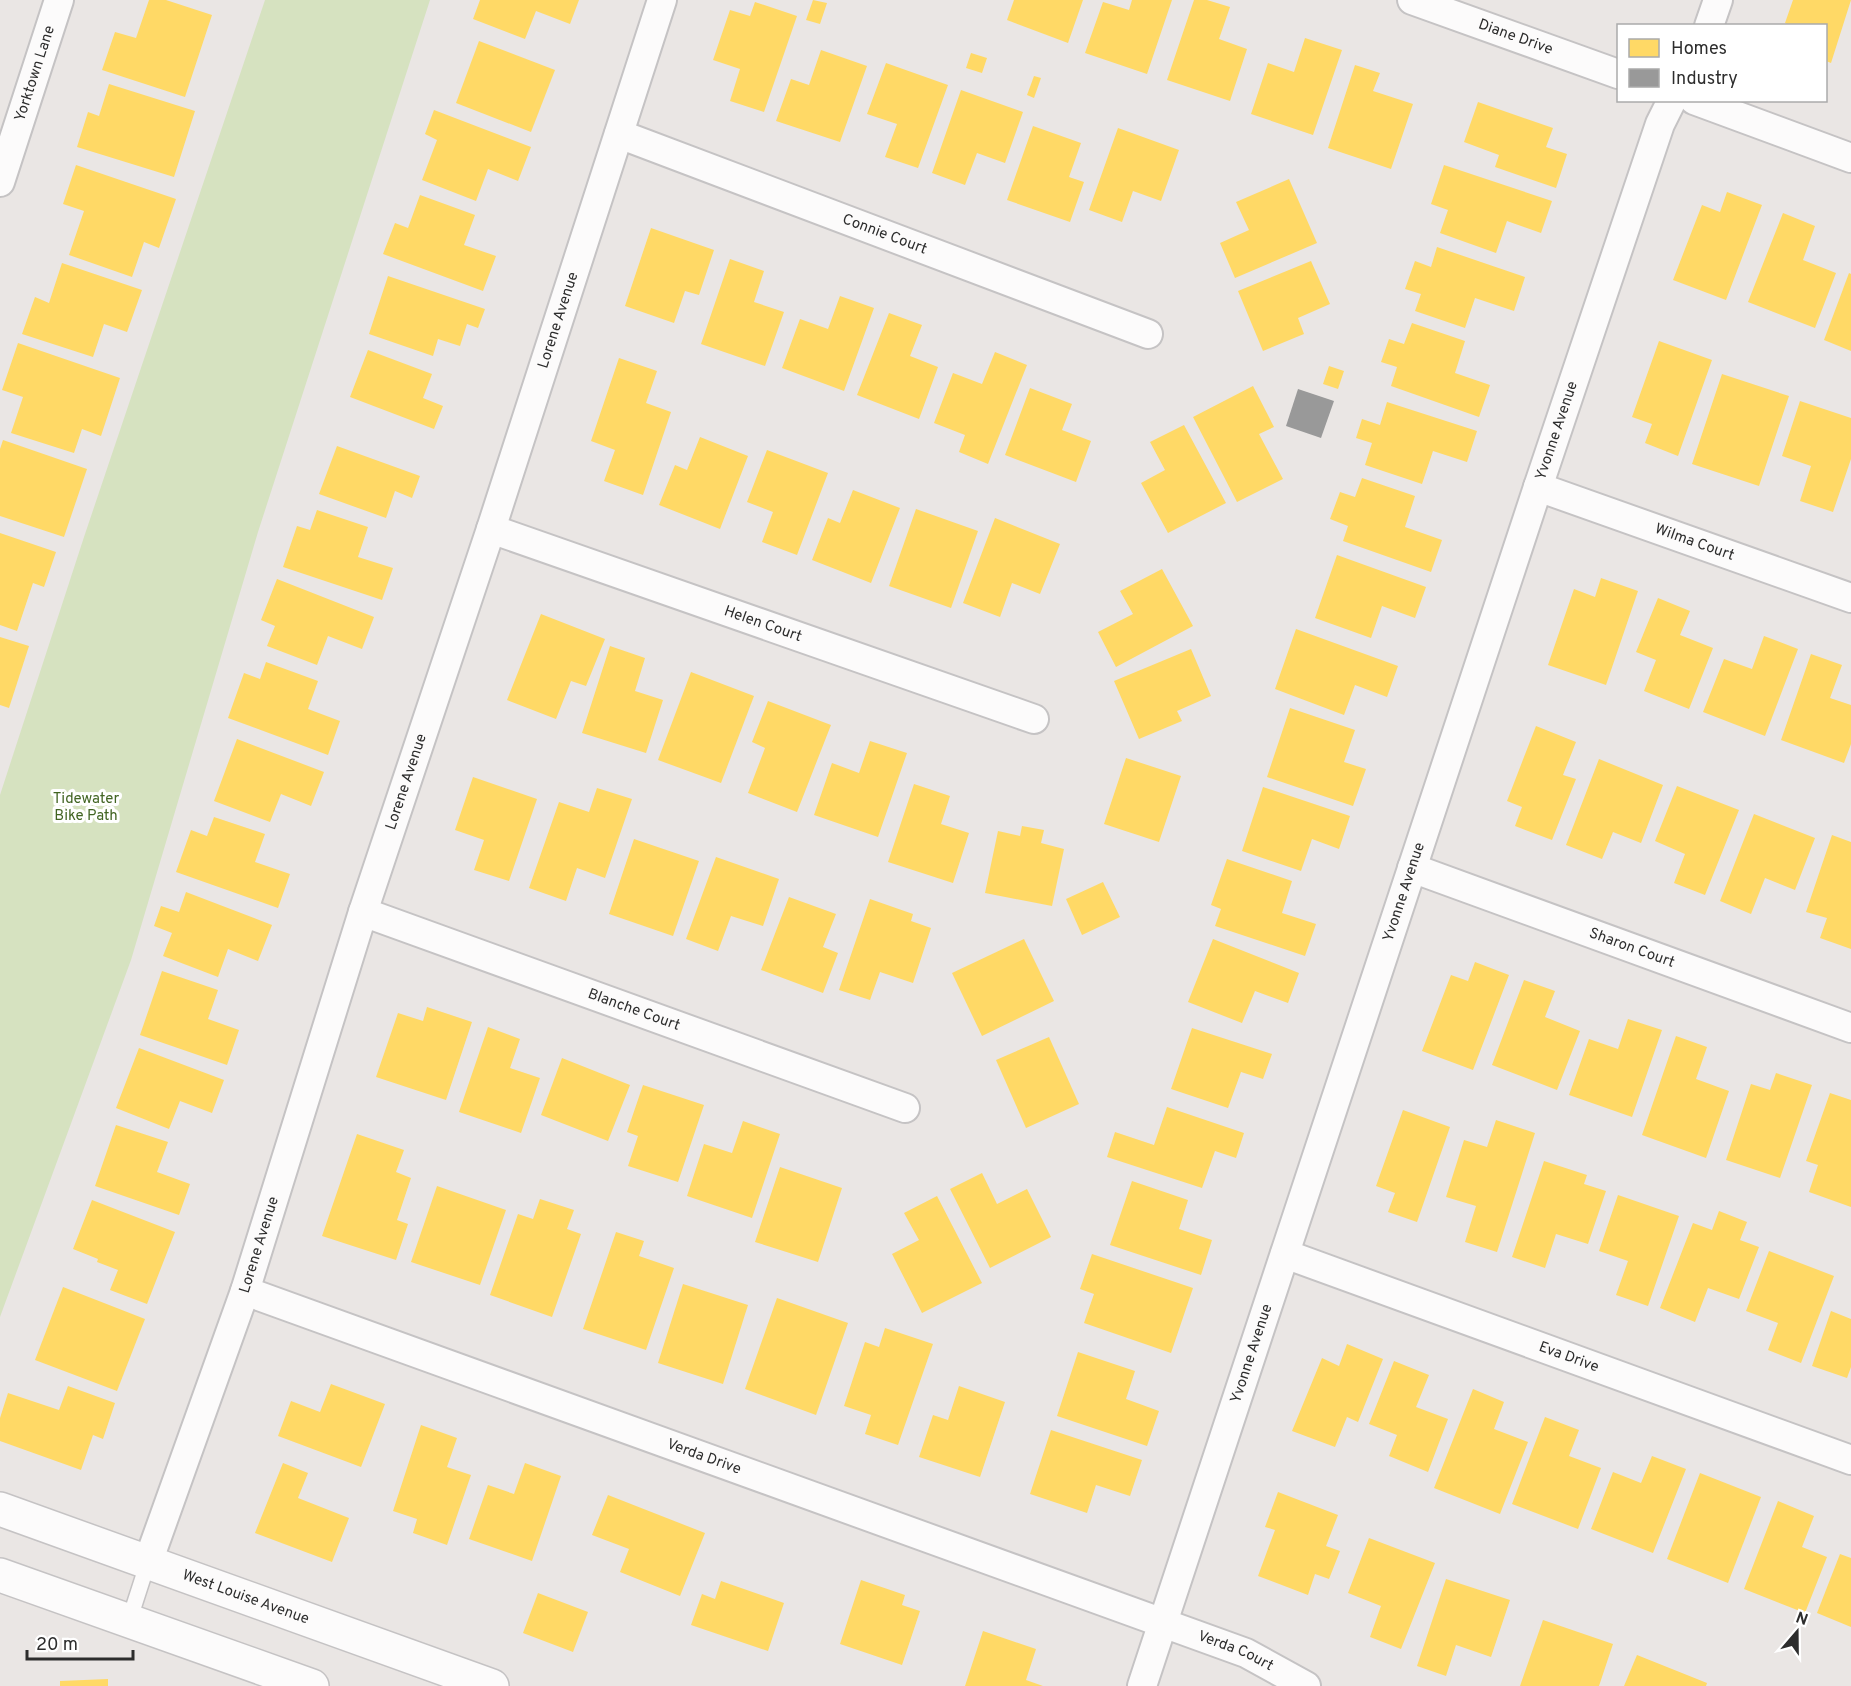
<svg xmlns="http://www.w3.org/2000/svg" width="1851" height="1686" font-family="Overpass,sans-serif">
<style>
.green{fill:#d6e2c0}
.homes{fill:#ffd966}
.industry{fill:#999}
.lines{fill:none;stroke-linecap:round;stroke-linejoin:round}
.lane-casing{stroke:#c5c3c4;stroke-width:18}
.street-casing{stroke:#c5c3c4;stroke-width:32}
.secondary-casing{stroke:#c5c3c4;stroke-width:36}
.lane{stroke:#fcfbfb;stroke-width:15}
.street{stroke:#fcfbfb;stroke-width:28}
.secondary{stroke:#fcfbfb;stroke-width:33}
.labels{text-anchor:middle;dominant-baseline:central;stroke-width:6;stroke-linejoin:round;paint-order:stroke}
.street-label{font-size:15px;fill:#2d2d2d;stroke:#fff}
.park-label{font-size:15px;fill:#416422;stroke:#fff}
</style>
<rect width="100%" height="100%" fill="#eae6e4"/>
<polygon class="green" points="265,0 430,0 258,532 131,960 0,1317 0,795 84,537"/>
<g class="homes">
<polygon points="149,0 166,0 212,15 185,97 102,70 115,32 136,38"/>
<polygon points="480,0 579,0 570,24 536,11 525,39 473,19"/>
<polygon points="813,0 827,3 820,24 806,20"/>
<polygon points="1014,0 1083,0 1068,43 1007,20"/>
<polygon points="1132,0 1172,0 1147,74 1085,53 1103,2 1129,10"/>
<polygon points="1194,0 1207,0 1230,7 1219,39 1247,49 1230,101 1167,80"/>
<polygon points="1793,0 1851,0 1831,63 1826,61 1826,26 1791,26 1785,23"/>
<polygon points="755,2 797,16 764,112 730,101 740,69 713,60 730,10 750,16"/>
<polygon points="1305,38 1342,50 1313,135 1251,114 1268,63 1294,72"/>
<polygon points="479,41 555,70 531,132 456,103"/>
<polygon points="821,50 867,66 840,142 776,121 791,79 809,85"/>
<polygon points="971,53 987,58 982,73 966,68"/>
<polygon points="886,63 948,85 918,168 885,157 897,124 867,114"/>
<polygon points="1355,65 1380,73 1373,91 1413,104 1391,169 1328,148"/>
<polygon points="1034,76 1041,78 1034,98 1027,95"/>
<polygon points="109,84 195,111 174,177 77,147 88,112 99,116"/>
<polygon points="961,90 1023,112 1005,163 977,153 965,185 932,173"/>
<polygon points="1478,102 1553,128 1546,147 1567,154 1556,188 1495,167 1499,155 1464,142"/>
<polygon points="434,110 531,147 518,181 488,169 476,201 422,180 437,140 425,134"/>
<polygon points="1033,126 1081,143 1069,177 1084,182 1070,222 1007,200"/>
<polygon points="1118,128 1179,150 1161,201 1133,191 1122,222 1089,210"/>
<polygon points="76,165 176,199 159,248 144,242 132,277 69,255 84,211 63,204"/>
<polygon points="1444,165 1552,201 1541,233 1507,221 1496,253 1440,233 1448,210 1431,204"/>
<polygon points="1289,179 1317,243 1235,278 1220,243 1249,230 1236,202"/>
<polygon points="1727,192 1762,205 1726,300 1673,280 1702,205 1720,212"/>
<polygon points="420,195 475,215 464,245 496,256 483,291 383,254 395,223 408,228"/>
<polygon points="1783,213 1815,226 1803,260 1836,273 1815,328 1748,302"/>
<polygon points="651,228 714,250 699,295 685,291 674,323 625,306"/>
<polygon points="1437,247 1525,277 1514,311 1475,298 1465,328 1415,311 1421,294 1405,289 1415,261 1431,267"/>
<polygon points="730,259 764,271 754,302 784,312 765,366 701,344"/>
<polygon points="1311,261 1330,304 1298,318 1304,334 1263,351 1238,291"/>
<polygon points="62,263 142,290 127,332 104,324 93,357 22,334 35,297 49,303"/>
<polygon points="1849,273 1851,274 1851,351 1824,340"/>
<polygon points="388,276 485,309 478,328 467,324 460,346 438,339 433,356 369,334"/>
<polygon points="840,296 874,308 844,391 782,368 800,319 828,329"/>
<polygon points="889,313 922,325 910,356 938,367 919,419 857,395"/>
<polygon points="1412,323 1465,341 1455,373 1490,385 1479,417 1391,386 1397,367 1381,362 1389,339 1404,344"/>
<polygon points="1659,341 1712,360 1678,456 1645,443 1652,424 1632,417"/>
<polygon points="18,343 120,378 101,436 82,429 74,453 11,433 23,397 2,390"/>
<polygon points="368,350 432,374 423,398 443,406 434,429 350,397"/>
<polygon points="995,352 1027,365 988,464 959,452 965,435 934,423 953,373 982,384"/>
<polygon points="619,358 657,371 646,403 671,412 643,495 604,481 615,450 591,441"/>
<polygon points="1329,366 1344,371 1338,389 1323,384"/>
<polygon points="1722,374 1789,396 1759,486 1692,464"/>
<polygon points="1253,386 1274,427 1259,434 1283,479 1237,502 1193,417"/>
<polygon points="1030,388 1072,404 1062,430 1091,441 1076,482 1005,455"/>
<polygon points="1800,401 1851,418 1851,459 1833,512 1800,501 1811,466 1782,456"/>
<polygon points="1387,402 1477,431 1467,462 1433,451 1422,484 1365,465 1372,443 1356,438 1362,419 1380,425"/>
<polygon points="1184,425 1226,503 1168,533 1141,483 1165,470 1150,442"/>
<polygon points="700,437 748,456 720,529 659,505 675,465 687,470"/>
<polygon points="3,440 87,469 64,537 0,516 0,449"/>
<polygon points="337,446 420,476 412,498 395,491 386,518 319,494"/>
<polygon points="767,450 828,473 797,555 762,542 773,512 747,502"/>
<polygon points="1362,478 1415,496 1405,527 1442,540 1431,572 1343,541 1348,526 1330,519 1340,492 1355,497"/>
<polygon points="853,490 900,508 871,583 812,560 828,518 840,523"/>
<polygon points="916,509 978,531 951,608 889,586"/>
<polygon points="317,510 368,527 358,557 393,568 382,600 283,567 297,526 310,530"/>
<polygon points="995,518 1060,544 1040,594 1012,583 1000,617 963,603"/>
<polygon points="0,533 56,552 44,587 33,583 17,631 0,625"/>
<polygon points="1337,555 1426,587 1415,618 1382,606 1371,638 1315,618"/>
<polygon points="1162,569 1193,626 1116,667 1098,632 1133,614 1120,591"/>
<polygon points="1601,578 1638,591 1606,685 1548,665 1574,589 1595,597"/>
<polygon points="277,579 374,617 362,649 328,636 317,665 267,646 275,626 261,620"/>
<polygon points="1658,598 1690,611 1680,635 1713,648 1689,709 1644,691 1656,660 1636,652"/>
<polygon points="541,614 605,639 586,686 571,681 556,719 507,700"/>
<polygon points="1296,629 1398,666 1387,697 1355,685 1344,715 1275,689"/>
<polygon points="1764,636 1798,649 1765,736 1703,712 1724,659 1752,669"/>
<polygon points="0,637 29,646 9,708 0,705"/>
<polygon points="610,646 645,658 635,691 663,700 646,753 582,733"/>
<polygon points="1191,649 1211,696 1177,711 1182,721 1139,739 1114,681"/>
<polygon points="1811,654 1842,665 1830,698 1851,705 1851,744 1844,763 1781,740"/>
<polygon points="266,662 318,681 308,709 340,721 328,755 228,718 244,673 260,679"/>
<polygon points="691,672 754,696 721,783 658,760"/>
<polygon points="768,701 831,725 797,812 748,793 765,748 752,742"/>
<polygon points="1290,708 1355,730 1344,762 1366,769 1353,806 1267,777"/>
<polygon points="1536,726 1576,742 1563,775 1576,779 1552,840 1515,826 1522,807 1507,801"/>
<polygon points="237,739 324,772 311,806 281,794 270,822 214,801"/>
<polygon points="870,741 907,753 878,837 814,815 832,763 859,773"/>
<polygon points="1126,758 1181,776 1159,842 1104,824"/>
<polygon points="1599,759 1663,785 1641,843 1613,832 1602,859 1566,845"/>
<polygon points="473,777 537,799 509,881 474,870 484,840 455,830"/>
<polygon points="914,784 950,796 941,824 969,833 953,883 888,862"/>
<polygon points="1677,786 1739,810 1705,895 1674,883 1685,854 1655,841"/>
<polygon points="1263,787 1350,816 1339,849 1312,839 1301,871 1242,851"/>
<polygon points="597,788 632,799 605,878 577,868 566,901 529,888 559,802 589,812"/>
<polygon points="1754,814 1815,838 1795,890 1765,878 1751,914 1720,901"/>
<polygon points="214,817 265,834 255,862 290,874 278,908 176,872 191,830 207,836"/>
<polygon points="1022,826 1044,830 1041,843 1064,849 1052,906 985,893 998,831 1020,836"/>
<polygon points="1832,835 1851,842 1851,949 1820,938 1827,918 1806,912"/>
<polygon points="634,839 699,861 673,936 609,914"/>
<polygon points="716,857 779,879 763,926 731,916 718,951 686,939"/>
<polygon points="1227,859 1292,881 1282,913 1316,924 1305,956 1215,926 1221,909 1211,905"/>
<polygon points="1103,882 1120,917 1082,935 1066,899"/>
<polygon points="186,892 272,925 258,961 228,949 218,977 163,956 172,933 154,926 161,906 179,912"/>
<polygon points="789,897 836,914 823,947 838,953 823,993 761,970"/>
<polygon points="870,899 913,914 911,921 931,928 913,983 880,972 870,1000 839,990"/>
<polygon points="1024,939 1054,1001 982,1036 952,973"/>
<polygon points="1213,939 1299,973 1288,1003 1255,991 1242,1023 1188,1002"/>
<polygon points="1475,962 1509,975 1473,1070 1422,1051 1451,975 1468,981"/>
<polygon points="162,971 218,990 208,1019 239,1030 227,1065 140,1035"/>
<polygon points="1524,980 1555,991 1545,1017 1580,1031 1557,1090 1492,1065"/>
<polygon points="427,1007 472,1022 446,1100 376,1077 398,1013 423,1021"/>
<polygon points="1628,1019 1662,1030 1632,1117 1569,1095 1589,1039 1618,1049"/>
<polygon points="488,1027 520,1039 510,1068 540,1078 521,1133 459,1112"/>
<polygon points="1192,1028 1272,1054 1263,1079 1241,1072 1228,1108 1171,1089"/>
<polygon points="1676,1036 1707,1047 1696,1079 1729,1091 1706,1158 1642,1135"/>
<polygon points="1049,1037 1079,1104 1026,1128 996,1060"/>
<polygon points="139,1048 224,1080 212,1113 180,1101 169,1129 116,1108"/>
<polygon points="562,1058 630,1085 608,1141 541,1115"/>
<polygon points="1776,1073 1812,1085 1780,1178 1726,1160 1751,1084 1770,1090"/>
<polygon points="643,1085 704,1105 678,1182 628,1166 638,1136 627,1132"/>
<polygon points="1830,1093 1851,1100 1851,1207 1809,1192 1818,1165 1806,1161"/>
<polygon points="1167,1107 1244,1133 1236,1158 1215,1151 1202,1188 1107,1157 1115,1132 1154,1145"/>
<polygon points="1403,1110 1450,1127 1417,1222 1388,1212 1395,1193 1376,1186"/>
<polygon points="1496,1120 1535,1133 1497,1252 1465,1242 1476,1206 1446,1197 1464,1140 1487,1147"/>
<polygon points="743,1121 780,1134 752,1218 687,1196 704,1144 732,1153"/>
<polygon points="116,1125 168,1142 157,1172 190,1184 179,1215 95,1186"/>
<polygon points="357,1134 404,1150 396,1172 411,1178 397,1220 408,1224 396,1260 322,1236"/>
<polygon points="1544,1161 1587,1175 1584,1184 1606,1191 1588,1244 1556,1234 1545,1268 1512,1257"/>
<polygon points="780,1167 842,1188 818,1262 755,1242"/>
<polygon points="982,1173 997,1204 1027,1189 1051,1237 990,1268 950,1189"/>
<polygon points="1132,1181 1188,1200 1179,1229 1212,1240 1201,1275 1110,1245"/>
<polygon points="437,1186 506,1210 480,1285 411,1262"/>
<polygon points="1618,1195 1679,1216 1648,1306 1616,1295 1628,1261 1599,1251"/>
<polygon points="937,1196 982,1283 922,1313 892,1254 919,1240 904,1213"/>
<polygon points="540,1199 574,1210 567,1229 581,1234 552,1317 490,1295 518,1214 533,1219"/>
<polygon points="92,1200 175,1232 147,1304 110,1290 118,1270 97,1262 98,1259 73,1249"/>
<polygon points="1719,1211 1747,1222 1740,1240 1759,1247 1739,1299 1708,1288 1695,1322 1660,1308 1693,1223 1712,1230"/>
<polygon points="616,1232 644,1241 639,1256 674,1268 646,1350 583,1329"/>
<polygon points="1769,1251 1834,1276 1801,1363 1768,1350 1778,1323 1746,1311"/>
<polygon points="1092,1254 1193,1288 1171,1353 1084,1323 1094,1294 1080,1289"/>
<polygon points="683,1284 748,1305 723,1384 658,1363"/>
<polygon points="63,1287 145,1319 117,1391 35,1360"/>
<polygon points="777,1298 848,1323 816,1415 745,1389"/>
<polygon points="1831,1311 1851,1319 1851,1367 1847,1378 1812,1366"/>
<polygon points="885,1328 933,1344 898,1445 865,1434 871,1415 844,1406 865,1342 879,1347"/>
<polygon points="1347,1344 1383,1359 1358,1422 1347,1417 1335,1447 1292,1431 1322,1358 1339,1366"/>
<polygon points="1078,1352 1135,1371 1126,1399 1159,1411 1147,1446 1057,1416"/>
<polygon points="1394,1361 1429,1375 1416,1407 1448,1419 1428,1472 1389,1456 1397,1435 1369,1424"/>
<polygon points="331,1384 385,1404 361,1467 278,1436 291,1401 320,1412"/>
<polygon points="68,1386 115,1403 103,1439 93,1435 81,1470 0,1441 0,1418 8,1393 59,1410"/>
<polygon points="959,1386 1005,1402 980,1477 919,1457 933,1415 948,1420"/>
<polygon points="1473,1389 1504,1402 1494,1429 1528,1442 1500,1514 1434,1488"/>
<polygon points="1545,1417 1579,1430 1569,1456 1601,1468 1578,1529 1512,1504"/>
<polygon points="421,1425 457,1438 447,1467 471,1475 447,1545 413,1533 417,1519 393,1511"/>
<polygon points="1051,1430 1142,1460 1130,1496 1096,1485 1087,1513 1030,1494"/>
<polygon points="1652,1456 1686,1469 1653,1553 1591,1529 1613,1472 1641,1483"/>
<polygon points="283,1463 308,1473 298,1498 349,1518 332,1562 255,1533"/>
<polygon points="525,1463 561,1476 532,1561 469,1539 488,1485 514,1494"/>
<polygon points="1700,1473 1761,1497 1728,1583 1667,1559"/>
<polygon points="1278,1492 1338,1515 1326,1546 1340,1551 1329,1579 1315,1574 1308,1595 1258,1576 1275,1530 1265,1527"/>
<polygon points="608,1495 705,1533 680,1596 620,1572 629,1549 592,1535"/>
<polygon points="1778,1501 1814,1516 1802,1547 1827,1557 1805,1613 1744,1589"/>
<polygon points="1369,1538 1435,1563 1401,1649 1370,1637 1381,1606 1348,1593"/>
<polygon points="1840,1554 1851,1558 1851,1627 1817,1613"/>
<polygon points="1446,1579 1510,1600 1491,1657 1456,1645 1446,1676 1417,1666"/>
<polygon points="861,1580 905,1595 902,1605 920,1611 902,1665 840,1644"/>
<polygon points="721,1581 784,1603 768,1651 691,1625 702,1594 715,1599"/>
<polygon points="538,1593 588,1612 573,1652 523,1633"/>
<polygon points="1543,1620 1613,1644 1599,1686 1520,1686"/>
<polygon points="983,1631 1036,1649 1026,1680 1043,1686 965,1686"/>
<polygon points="1637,1655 1707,1683 1706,1686 1624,1686"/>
<polygon points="108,1679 108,1686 60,1686 60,1681"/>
</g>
<polygon class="industry" points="1298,389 1334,401 1321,438 1286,426"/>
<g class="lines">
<g class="lane-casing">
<polyline id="lane" points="129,1621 148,1562"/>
</g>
<g class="street-casing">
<g id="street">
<path id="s1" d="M 1412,0 L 1618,74"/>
<polyline points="1709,26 1718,0"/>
<polyline points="1694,100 1851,158"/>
<path id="s2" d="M 619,134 L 1148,334"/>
<path id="s3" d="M 0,182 L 59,0"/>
<path id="s4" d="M 1538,487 L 1851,598"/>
<path id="s5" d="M 491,529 L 1034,719"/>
<path id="s6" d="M 1412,868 L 1851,1028"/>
<path id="s7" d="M 363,912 L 905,1108"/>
<path id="s8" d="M 1285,1254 L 1851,1460"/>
<path id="s9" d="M 245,1291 L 1246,1653 L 1306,1686"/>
<path id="s10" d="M 148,1562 L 245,1291 L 363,912 L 491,529 L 662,0"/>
<path id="s11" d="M 1142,1686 L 1538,487 L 1660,124 L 1672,100"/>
</g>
</g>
<g class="secondary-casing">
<g id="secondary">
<path id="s12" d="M 0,1509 L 492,1686"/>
<polyline points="0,1575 312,1686"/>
</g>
</g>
<use href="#lane" class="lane"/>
<use href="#street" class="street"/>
<use href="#secondary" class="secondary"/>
</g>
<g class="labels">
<g class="street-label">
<text stroke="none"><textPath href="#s1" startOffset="110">Diane Drive</textPath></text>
<text stroke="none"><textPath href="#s3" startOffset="114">Yorktown Lane</textPath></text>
<text stroke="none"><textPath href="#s2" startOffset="284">Connie Court</textPath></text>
<text stroke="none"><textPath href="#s10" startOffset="1308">Lorene Avenue</textPath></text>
<text stroke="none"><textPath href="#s11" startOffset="1322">Yvonne Avenue</textPath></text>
<text stroke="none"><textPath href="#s4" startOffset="166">Wilma Court</textPath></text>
<text stroke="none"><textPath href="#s5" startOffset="288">Helen Court</textPath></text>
<text stroke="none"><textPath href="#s10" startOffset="822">Lorene Avenue</textPath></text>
<text stroke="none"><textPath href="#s11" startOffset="836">Yvonne Avenue</textPath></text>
<text stroke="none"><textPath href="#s6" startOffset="234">Sharon Court</textPath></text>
<text stroke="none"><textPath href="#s7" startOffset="288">Blanche Court</textPath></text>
<text stroke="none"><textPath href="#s10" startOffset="336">Lorene Avenue</textPath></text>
<text stroke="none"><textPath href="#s11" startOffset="350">Yvonne Avenue</textPath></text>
<text stroke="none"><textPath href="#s8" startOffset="302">Eva Drive</textPath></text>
<text stroke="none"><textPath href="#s9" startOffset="488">Verda Drive</textPath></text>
<text stroke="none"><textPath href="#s12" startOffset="261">West Louise Avenue</textPath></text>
<text stroke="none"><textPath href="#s9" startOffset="1054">Verda Court</textPath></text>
</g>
<g class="park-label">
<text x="86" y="799">Tidewater<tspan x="86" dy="17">Bike Path</tspan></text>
</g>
</g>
<rect x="1617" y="24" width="210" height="78" fill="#ffffff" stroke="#ababab" stroke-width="1.5"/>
<rect x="1629" y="39" width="30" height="18" fill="#ffd966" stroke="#ababab" stroke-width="1.5"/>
<text x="1671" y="54" font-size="18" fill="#2d2d2d">Homes</text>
<rect x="1629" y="69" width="30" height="18" fill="#999999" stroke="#ababab" stroke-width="1.5"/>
<text x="1671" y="84" font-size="18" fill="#2d2d2d">Industry</text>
<g transform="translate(1797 1632) rotate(20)" stroke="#ffffff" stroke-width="4.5" paint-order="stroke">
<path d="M0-4.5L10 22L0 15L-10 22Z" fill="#2d2d2d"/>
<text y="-9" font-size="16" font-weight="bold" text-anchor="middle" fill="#2d2d2d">N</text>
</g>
<path d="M27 1650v9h106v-9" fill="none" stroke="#2d2d2d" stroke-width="3"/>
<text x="36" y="1650" font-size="18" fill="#2d2d2d" stroke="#ffffff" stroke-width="4.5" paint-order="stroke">20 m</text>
</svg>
